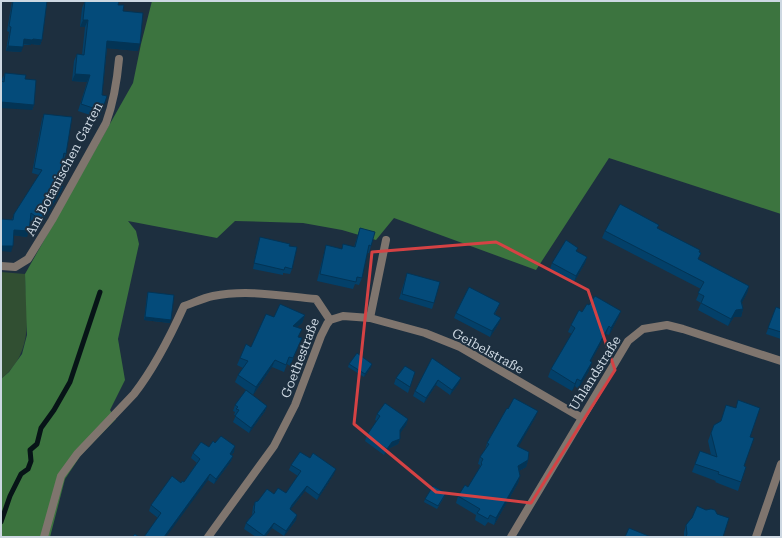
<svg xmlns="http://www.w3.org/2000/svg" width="782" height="538" font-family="'Roboto Serif',serif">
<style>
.green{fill:#314f32}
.forest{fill:#3c743f}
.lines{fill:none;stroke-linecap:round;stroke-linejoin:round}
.stream{stroke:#071417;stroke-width:5}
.service{stroke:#7f756e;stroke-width:8}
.minor{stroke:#7f756e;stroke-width:8}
.wall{fill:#034069}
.shaded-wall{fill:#033455}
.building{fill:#044b7a;stroke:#033455}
.marked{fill:none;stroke:#d54244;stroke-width:3;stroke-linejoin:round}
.labels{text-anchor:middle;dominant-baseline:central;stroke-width:4;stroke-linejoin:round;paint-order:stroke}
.street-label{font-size:13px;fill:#cdd8e2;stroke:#1d2f3f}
</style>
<rect width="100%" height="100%" fill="#1d2f3f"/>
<path class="green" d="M 1,272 L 25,274 C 26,313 36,351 1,379 Z"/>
<polygon class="forest" points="152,1 781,1 781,214 609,158 536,270 394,218 376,240 342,230 303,223 235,221 217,238 128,221 136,231 139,244 118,339 125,380 110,410 116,419 81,455 65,479 50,537 1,537 1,379 9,372 22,354 27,335 25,274 133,83 141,44"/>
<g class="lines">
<polyline class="stream" points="1,522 10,496 21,474 28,469 31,461 30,450 37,444 41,428 54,410 70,382 100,292"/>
<g class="service">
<polyline points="370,318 386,240"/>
<path d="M 44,537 L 61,476 L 77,454 L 134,394 C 155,367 170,337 184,306 C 193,303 203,298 213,296 C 247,289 282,296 316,299 L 330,320"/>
</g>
<g class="minor">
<path d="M 1,266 L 15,267 L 28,259 L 52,220 L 106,123 C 114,101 117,82 119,59"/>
<polyline points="208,537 274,446 295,405 321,336 327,324 330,320 343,316 370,318 425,333 460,347 582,418"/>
<polyline points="511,537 628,341 643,329 667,325 683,329 781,361"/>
<polyline points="756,537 781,464"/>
</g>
</g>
<g class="wall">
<polygon points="12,1 47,1 42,40 40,45 31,44 31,45 23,45 21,52 6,51 9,32 7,31"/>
<polygon points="85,1 119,1 118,5 123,11 138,51 107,48 102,95 107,96 99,118 78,111 87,82 72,81 74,61 77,54 82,55 85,27 80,27 82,8"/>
<polygon points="5,73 25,79 34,105 32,110 2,82 2,79"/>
<polygon points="44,114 66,154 64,159 63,159 58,186 63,186 61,192 40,226 30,220 27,237 13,235 11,252 12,219 14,214 39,175 32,173 42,119"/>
<polygon points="360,228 371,246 369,253 367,253 362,278 359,285 355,284 353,289 317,281 326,245 342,249 343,244 354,247"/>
<polygon points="657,229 701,253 698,259 749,286 747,293 742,302 743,309 741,317 734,317 728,326 698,310 701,303 696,300 701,289 602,238 605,231"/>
<polygon points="260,237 289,246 292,269 290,274 283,273 283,275 253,269 258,243"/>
<polygon points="576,251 587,257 585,263 574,282 550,269 552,263"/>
<polygon points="407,273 434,303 432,309 399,299"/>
<polygon points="148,292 170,323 144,320 147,295"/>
<polygon points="500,303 495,314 501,318 499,323 490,337 454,318 456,313"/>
<polygon points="589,305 621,311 618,318 609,335 606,334 591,361 590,369 578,389 575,386 572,391 548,377 551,369 572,334 568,332 571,325"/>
<polygon points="776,307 781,309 781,339 766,334"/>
<polygon points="305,315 302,323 297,327 299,337 302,338 290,366 287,364 284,372 272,367 253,395 235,382 238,375 243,368 237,365 240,358 251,347 274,317"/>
<polygon points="432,358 459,383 450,395 436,385 424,403 413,396 415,391"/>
<polygon points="349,364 371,367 364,377 348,367"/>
<polygon points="396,378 410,387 408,393 394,384"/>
<polygon points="235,405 267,406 265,411 249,433 233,422 236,415 234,415 235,412 233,411"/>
<polygon points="377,414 408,419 406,425 400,433 400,439 398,444 390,448 384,455 365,441 367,435 377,421 375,420"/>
<polygon points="535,418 518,446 528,460 526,467 519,471 520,476 518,483 494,525 488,522 485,526 475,520 476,515 456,503 458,496 468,487 479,469 480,465 478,464 480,457 485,450 487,443"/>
<polygon points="714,425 750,437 744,466 746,467 738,491 715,482 716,481 692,472 700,451 711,455 708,441"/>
<polygon points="215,443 234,452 231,455 233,456 231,461 214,484 208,480 158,518 149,511 151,505 181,483 184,482 197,463 191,458 193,453 209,447"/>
<polygon points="291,465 334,474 317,500 305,491 290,510 296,520 284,536 272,528 265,537 256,537 244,529 246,523 252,515 253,507 255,502 274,494 286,493 298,476 289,470"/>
<polygon points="445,496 437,509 424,502 425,499"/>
<polygon points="686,525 723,537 684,537 684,532"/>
</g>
<g class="shaded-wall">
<polygon points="83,20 88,20 85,27 80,27"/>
<polygon points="24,39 33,39 42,40 40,45 31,44 31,45 22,44"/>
<polygon points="107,41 140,44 138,51 105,48"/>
<polygon points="8,46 23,47 21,52 6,51"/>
<polygon points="75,74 90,75 87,82 72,81"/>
<polygon points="1,102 34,105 32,110 1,108"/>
<polygon points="63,186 61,192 40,226 42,221"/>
<polygon points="14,230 29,231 27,237 12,235"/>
<polygon points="1,246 13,246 11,252 1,251"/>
<polygon points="587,257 585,263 574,282 576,276"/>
<polygon points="749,286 747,293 739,308 741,301"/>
<polygon points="743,309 741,317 734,317 728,326 731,319 736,310"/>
<polygon points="621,311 618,318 609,335 611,328"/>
<polygon points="305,315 302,323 290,333 293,326"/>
<polygon points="145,317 171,320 170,323 144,320"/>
<polygon points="501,318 499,323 490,337 492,331"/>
<polygon points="609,326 606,334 587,368 590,361"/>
<polygon points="275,360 272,367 253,395 256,387"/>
<polygon points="592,362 590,369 578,389 581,381"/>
<polygon points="372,364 371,367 364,377 365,374"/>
<polygon points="461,378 459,383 450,395 452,390"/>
<polygon points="577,379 575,386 572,391 575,384"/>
<polygon points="438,380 436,385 424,403 426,398"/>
<polygon points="267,406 265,411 249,433 251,428"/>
<polygon points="538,411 535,418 515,453 517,446"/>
<polygon points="408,419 406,425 398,436 400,430"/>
<polygon points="400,439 398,444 390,448 384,455 387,449 392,442"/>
<polygon points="235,446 234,452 228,459 230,454"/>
<polygon points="233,456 231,461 214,484 216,479"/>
<polygon points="528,460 526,467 515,473 518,466"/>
<polygon points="336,469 334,474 317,500 319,495"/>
<polygon points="210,474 208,480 166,537 164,537"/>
<polygon points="520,476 518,483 494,525 496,518"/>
<polygon points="307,486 305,491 290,510 288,514 292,505"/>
<polygon points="297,515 296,520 284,536 286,531"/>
<polygon points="274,523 272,528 265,537 264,537"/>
</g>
<g class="building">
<polygon points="13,1 47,1 42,40 33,39 32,40 24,39 23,47 8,46 11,27 9,26"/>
<polygon points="85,1 119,1 118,5 124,5 123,11 143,13 140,44 107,41 102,95 107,96 102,111 81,104 90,75 75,74 77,54 84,55 88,20 83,20"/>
<polygon points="5,73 26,75 25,79 36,80 34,105 1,102 1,81 4,82"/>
<polygon points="44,114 72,117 66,154 64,153 58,186 63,186 42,221 31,213 29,231 14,230 13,246 1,246 1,219 13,220 14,214 42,170 34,168"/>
<polygon points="620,204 659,225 657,228 700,250 699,252 701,253 698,259 749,286 741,301 743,309 736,310 731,319 701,303 704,296 698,293 704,282 605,231"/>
<polygon points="360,228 375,232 371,246 369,245 362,278 357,277 356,282 320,274 326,245 342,249 343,244 355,247"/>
<polygon points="260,237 290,244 289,246 297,247 292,269 285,267 284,270 254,263"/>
<polygon points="566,240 578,248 576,251 587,257 576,276 552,263"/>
<polygon points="407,273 440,282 434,303 402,294"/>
<polygon points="469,287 500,303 494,314 501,318 492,331 456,313"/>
<polygon points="148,292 174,295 171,320 145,317"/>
<polygon points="595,296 621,311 611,328 609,326 590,361 592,362 581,381 577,379 575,384 551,369 575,328 571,325 579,310 582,312 587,304 589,305"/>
<polygon points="280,304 305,315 293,326 302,329 298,337 302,338 293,358 289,357 286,365 275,360 256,387 238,375 248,361 240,358 246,344 251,347 266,314 274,317"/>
<polygon points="776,307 781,309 781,332 768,328"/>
<polygon points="357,353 372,364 365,374 349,364"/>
<polygon points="432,358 461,378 452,390 438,380 426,398 415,391"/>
<polygon points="405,366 415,372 410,387 396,378"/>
<polygon points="246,390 267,406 251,428 235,416 239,410 236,409 238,407 235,405"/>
<polygon points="514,398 538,411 517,446 529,452 528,460 518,466 520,476 496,518 490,515 488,519 477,513 480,509 458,496 465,485 468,487 482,464 481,463 483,459 480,457 489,444 487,443 507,408 508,409"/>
<polygon points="738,400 760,408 750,437 754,438 744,466 746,467 741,482 718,474 719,472 695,464 700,451 717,457 711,433 714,425 721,421 726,405 736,408"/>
<polygon points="385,403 408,419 400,430 400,439 392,442 387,449 367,435 380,416 377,414"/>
<polygon points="221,436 235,446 230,454 233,456 216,479 210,474 164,537 144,537 161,513 151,505 172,476 181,483 182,481 184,482 200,459 193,453 201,442 209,447 213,441 215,443"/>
<polygon points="300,452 310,458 313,453 336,469 319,495 307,486 292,505 290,509 297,515 286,531 274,523 264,536 246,523 255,512 254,511 255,502 258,501 267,489 274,494 278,488 286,493 301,471 291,465"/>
<polygon points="433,486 446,493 438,506 425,499"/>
<polygon points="697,506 706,510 711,509 715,510 717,514 729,518 723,537 686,537 687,534 686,525 690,520 692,518"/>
<polygon points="629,528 651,537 625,537"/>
<polygon points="135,534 139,537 132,537"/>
</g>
<path class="marked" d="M 496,242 L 588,290 L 615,370 L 531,503 L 436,492 L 354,424 L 372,252 Z"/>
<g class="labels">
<g class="street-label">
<text transform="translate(64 169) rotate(-62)">Am Botanischen Garten</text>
<text transform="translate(488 351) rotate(29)">Geibelstraße</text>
<text transform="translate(300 358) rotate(-69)">Goethestraße</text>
<text transform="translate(595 373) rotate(-58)">Uhlandstraße</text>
</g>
</g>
<rect width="782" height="538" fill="none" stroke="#cdd8e2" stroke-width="4"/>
</svg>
